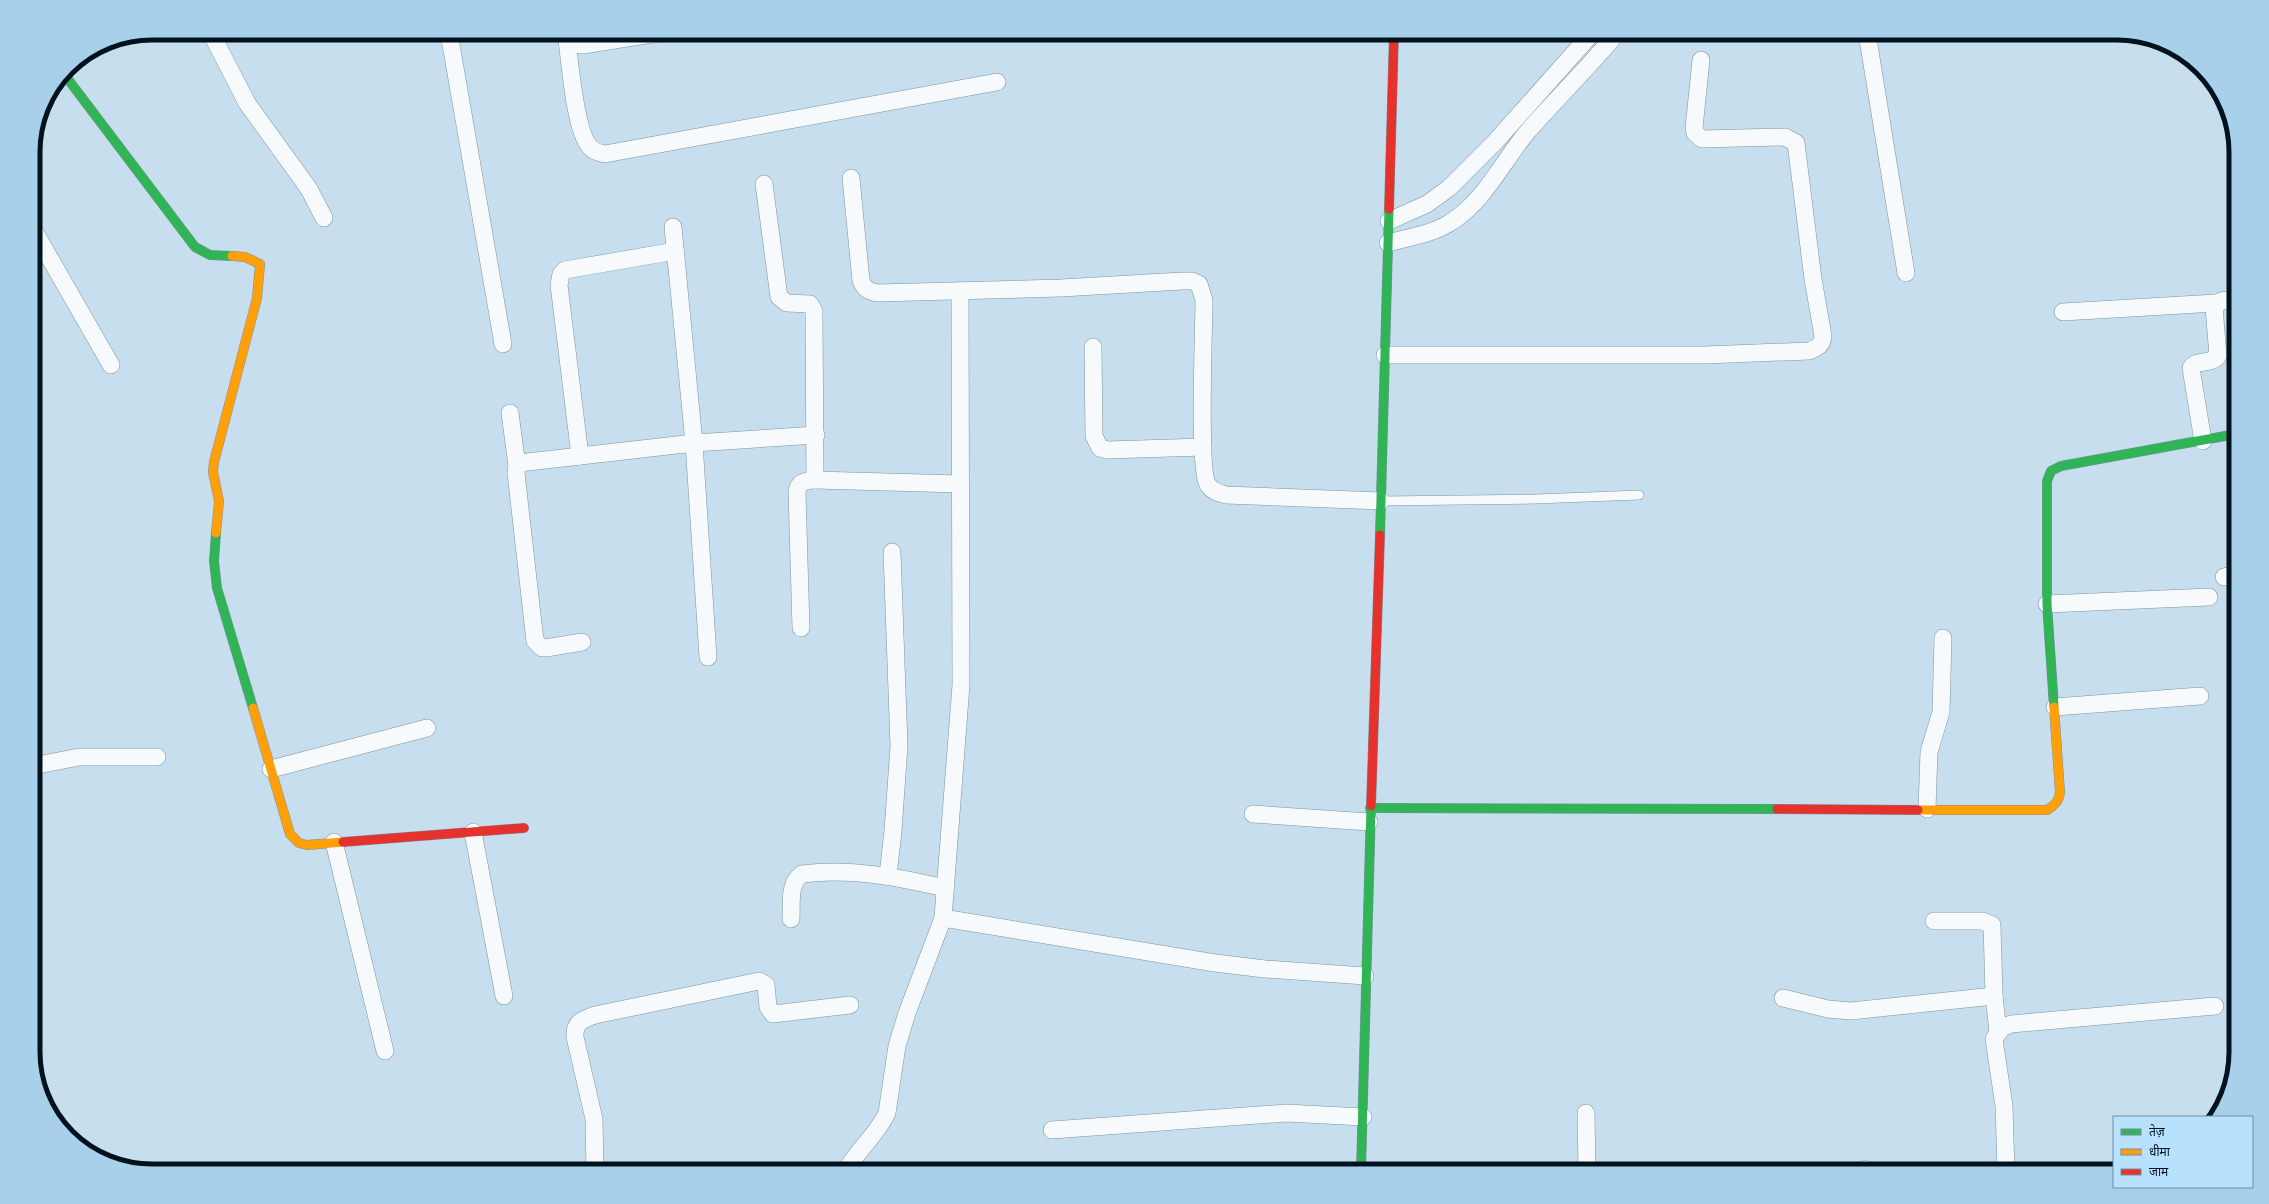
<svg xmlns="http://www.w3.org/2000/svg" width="2269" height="1204" font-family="'Titillium Web','Noto Sans Devanagari',sans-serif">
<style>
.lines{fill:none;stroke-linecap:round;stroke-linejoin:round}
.lane-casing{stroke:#7e939f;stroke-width:10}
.street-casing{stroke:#7e939f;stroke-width:18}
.fast-casing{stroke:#7e939f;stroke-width:10}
.slow-casing{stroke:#7e939f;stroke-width:10}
.jam-casing{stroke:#7e939f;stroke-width:10}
.lane{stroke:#f6fafc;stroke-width:9}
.street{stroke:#f6fafc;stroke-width:17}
.fast{stroke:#30b455;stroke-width:9}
.slow{stroke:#ff9f0a;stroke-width:9}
.jam{stroke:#e5322d;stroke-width:9}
.rim{fill:none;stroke:#00121d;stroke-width:5}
</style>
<rect width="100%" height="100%" fill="#c6deed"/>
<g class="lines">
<g class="lane-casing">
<polyline id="lane" points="1381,501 1536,499 1639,495"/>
</g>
<g class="street-casing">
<g id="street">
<polyline points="211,33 247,103 309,189 324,218"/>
<polyline points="449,33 503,344"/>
<path d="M 563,33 C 568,42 573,44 583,45 L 658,33"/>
<polyline points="1867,33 1906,273"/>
<path d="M 567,40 C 570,62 575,134 591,148 C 595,152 600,153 605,154 L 997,82"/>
<path d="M 851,178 L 861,281 C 865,290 869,291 877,293 L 1061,288 L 1182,281 L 1192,281 L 1199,284 L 1204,300 C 1204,327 1198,471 1208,485 C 1213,492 1219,493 1226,495 L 1381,501"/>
<polyline points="764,184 779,297 787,303 810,304 814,311 815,480"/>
<polyline points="1389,221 1427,204 1449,188 1495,142 1592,33"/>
<polyline points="673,227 694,443 708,657"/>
<polyline points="33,229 111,365"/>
<path d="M 1388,243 C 1409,237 1433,234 1451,222 C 1486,200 1503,160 1529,130 C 1558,97 1589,67 1617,33"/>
<polyline points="2063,312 2216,303"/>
<polyline points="1093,347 1094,436 1100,448 1107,450 1203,447"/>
<path d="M 1385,355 L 1705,355 L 1809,351 C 1818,347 1822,346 1823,336 L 1813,279 L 1796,143 L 1785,137 L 1702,139 L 1695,133 L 1694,128 L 1701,60"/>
<polyline points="510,413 517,466"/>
<path d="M 2203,441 L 2191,368 C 2196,359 2211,365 2218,356 L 2214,307 L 2221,301 L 2236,299"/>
<polyline points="580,456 559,285 561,274 565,270 675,251"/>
<polyline points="2224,577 2236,574"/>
<polyline points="2047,604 2209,597"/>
<path d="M 801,628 L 797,493 C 798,481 805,481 815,480 L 960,484"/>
<polyline points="582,642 546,648 542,648 535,641 516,473 517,466 519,463 694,443 816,435"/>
<polyline points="2055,707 2200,696"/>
<polyline points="33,766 79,757 157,757"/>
<polyline points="271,769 427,728"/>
<polyline points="1927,809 1929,752 1941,712 1943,638"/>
<polyline points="1253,814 1369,822"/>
<polyline points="473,832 504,996"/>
<polyline points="334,842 385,1051"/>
<polyline points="888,875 893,831 899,746 892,552"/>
<polyline points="943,918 1215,963 1265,969 1365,976"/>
<path d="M 791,919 C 792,903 788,884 802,874 C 852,868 897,877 945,888"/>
<polyline points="1934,921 1982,921 1992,925 1994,996 1998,1032"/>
<polyline points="1783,998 1828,1009 1851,1011 1994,996"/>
<polyline points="1586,1113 1587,1171"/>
<polyline points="1052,1130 1286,1113 1363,1117"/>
<polyline points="1865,1169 1865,1171"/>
<path d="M 595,1171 L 594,1119 L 575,1037 C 574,1022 582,1020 595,1015 L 759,981 L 766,985 L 768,1007 L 773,1014 L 850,1005"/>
<path d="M 846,1171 C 857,1150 877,1135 887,1113 L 897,1046 L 907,1013 L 943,918 L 961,685 L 960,291"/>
<polyline points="2006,1171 2004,1106 1994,1039 2002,1028 2011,1024 2215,1006"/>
</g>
</g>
<g class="fast-casing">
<g id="fast">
<polyline points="64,74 195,247 210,255 232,256"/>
<polyline points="216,533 214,561 217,588 253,708"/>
<polyline points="1380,535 1389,209"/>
<polyline points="2054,707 2047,604 2047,481 2051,471 2061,466 2236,434"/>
<polyline points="1370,808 1777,809"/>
<polyline points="1361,1171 1371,806"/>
</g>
</g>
<g class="slow-casing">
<g id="slow">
<polyline points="216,533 219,501 213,472 214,462 257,298 260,264 245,257 232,256"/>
<polyline points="253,708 290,834 299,843 307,845 343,842"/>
<path d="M 1918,810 L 2047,810 C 2055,805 2059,801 2060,792 L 2054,707"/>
</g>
</g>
<g class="jam-casing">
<g id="jam">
<polyline points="1389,209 1394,33"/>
<polyline points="1371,806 1380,535"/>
<polyline points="1777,809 1918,810"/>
<polyline points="343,842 524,828"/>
</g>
</g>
<use href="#lane" class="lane"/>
<use href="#street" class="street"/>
<use href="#fast" class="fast"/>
<use href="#slow" class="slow"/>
<use href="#jam" class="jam"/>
</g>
<path d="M0 0H2269V1204H0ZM152 40H2117A112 112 0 0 1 2229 152V1052A112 112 0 0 1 2117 1164H152A112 112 0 0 1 40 1052V152A112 112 0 0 1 152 40Z" fill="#a8d0ea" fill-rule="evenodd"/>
<path class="rim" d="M152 40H2117A112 112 0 0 1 2229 152V1052A112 112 0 0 1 2117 1164H152A112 112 0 0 1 40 1052V152A112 112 0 0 1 152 40Z"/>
<rect x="2113" y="1116" width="140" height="72" fill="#b7e1fc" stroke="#6e8ea3"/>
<rect x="2121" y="1129" width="20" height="6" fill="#30b455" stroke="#6e8ea3"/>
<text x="2149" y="1136" font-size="12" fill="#00121d">तेज़</text>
<rect x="2121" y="1149" width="20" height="6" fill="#ff9f0a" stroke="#6e8ea3"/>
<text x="2149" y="1156" font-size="12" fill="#00121d">धीमा</text>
<rect x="2121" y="1169" width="20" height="6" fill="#e5322d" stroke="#6e8ea3"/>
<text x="2149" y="1176" font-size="12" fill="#00121d">जाम</text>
</svg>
